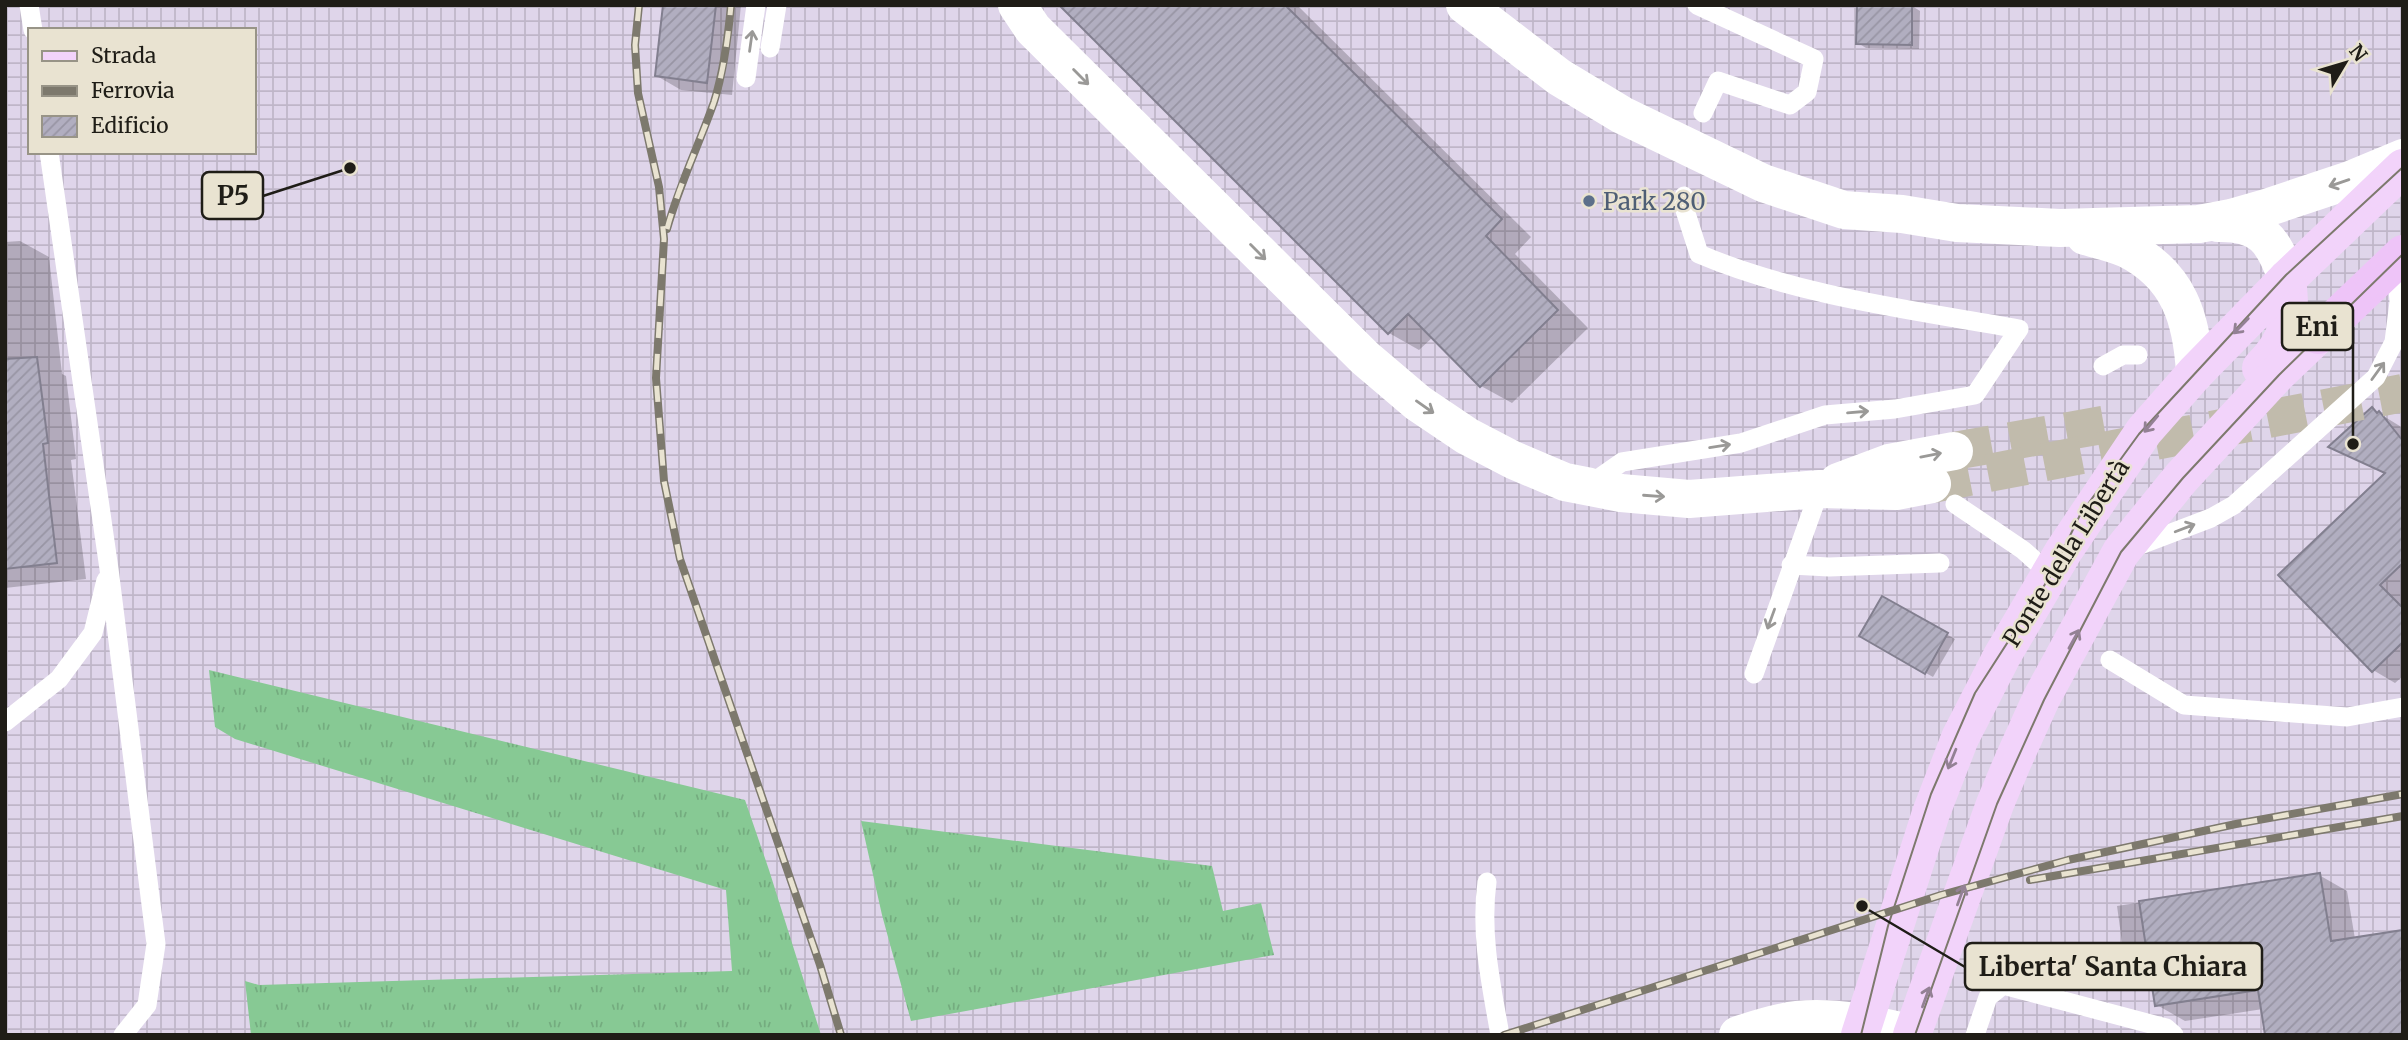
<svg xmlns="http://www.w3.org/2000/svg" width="2408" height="1040" font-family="Merriweather,serif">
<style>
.industrial{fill:url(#industrial-grid);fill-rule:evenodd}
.grass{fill:url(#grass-tufts)}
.shadow{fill:#0003}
.building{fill:url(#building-hatch);stroke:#827f8f;stroke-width:2}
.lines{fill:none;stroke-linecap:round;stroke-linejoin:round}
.minor-tunnel{stroke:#c1bbac;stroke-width:38;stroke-dasharray:38 19;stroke-linecap:butt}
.service{stroke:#fff;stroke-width:19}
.minor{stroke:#fff;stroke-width:38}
.primary{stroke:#f2d3fa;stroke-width:38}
.trunk{stroke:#eec4f8;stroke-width:38}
.tram{stroke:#7d796d;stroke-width:2}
.rail-casing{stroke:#7d796d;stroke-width:8}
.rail{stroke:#e9e3d1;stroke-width:5;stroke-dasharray:16;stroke-linecap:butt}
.oneway{stroke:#9a9997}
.oneway2{stroke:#938194}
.service-dot{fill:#5c6f8a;stroke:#e9e3d1;stroke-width:2.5}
.labels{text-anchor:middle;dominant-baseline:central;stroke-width:5;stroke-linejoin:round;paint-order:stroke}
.service-label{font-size:24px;fill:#4e5e75;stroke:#e9e3d1;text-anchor:start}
.street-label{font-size:24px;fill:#1f1d17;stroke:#e9e3d1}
.leader{fill:none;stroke:#1f1d17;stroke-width:2.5}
.callout-dot{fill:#1f1d17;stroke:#e9e3d1;stroke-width:2.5}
.callout{fill:#e9e3d1;stroke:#1f1d17;stroke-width:2.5}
.callout-label{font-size:26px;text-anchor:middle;font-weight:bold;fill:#1f1d17}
</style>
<defs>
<pattern id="industrial-grid" width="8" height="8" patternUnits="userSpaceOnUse" patternTransform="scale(1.75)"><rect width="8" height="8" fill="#dfd5ea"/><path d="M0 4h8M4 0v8" fill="none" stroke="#bfb6c8"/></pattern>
<pattern id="grass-tufts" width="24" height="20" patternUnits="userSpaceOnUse" patternTransform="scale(1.75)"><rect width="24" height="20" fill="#87c994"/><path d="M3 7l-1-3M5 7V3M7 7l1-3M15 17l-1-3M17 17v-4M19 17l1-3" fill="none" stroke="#74ac7f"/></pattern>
<pattern id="building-hatch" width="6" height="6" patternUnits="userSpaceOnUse" patternTransform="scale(1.75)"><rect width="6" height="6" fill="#b1aec0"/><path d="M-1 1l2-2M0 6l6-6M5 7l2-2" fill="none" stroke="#9895a4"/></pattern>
</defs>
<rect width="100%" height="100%" fill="#e9e3d1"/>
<path class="industrial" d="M 5,5 L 2403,5 L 2403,1035 L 5,1035 ZM 30,30 L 254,30 L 254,152 L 30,152 Z"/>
<g class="grass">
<polygon points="209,670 745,800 769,870 821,1035 251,1035 245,981 259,985 732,971 726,890 235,739 215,727"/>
<polygon points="861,821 1212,866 1223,911 1261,903 1274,955 911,1021 882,915"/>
</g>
<g class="shadow">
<polygon points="665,5 741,5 732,95 681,90 657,76"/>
<polygon points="1062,5 1297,5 1531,237 1515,254 1588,328 1512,403 1481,386 1433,337 1419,350 1389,333"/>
<polygon points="1912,6 1920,11 1919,49 1866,48 1858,43"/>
<polygon points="20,241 49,257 62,374 66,376 76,459 71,460 86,579 5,588 5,242"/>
<polygon points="2372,409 2403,428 2403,596 2401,598 2403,600 2403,676 2395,683 2373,670 2386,474 2331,447"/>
<polygon points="1882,598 1955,639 1933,677 1861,636"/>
<polygon points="2319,875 2347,891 2355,939 2263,1009 2185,1021 2157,1005 2152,973 2124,957 2117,906"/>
</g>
<g class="building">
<polygon points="663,5 716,5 707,83 655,76"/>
<polygon points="1059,5 1285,5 1502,219 1486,236 1558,310 1480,387 1408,314 1388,334"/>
<polygon points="1857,5 1912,5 1912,45 1856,44"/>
<polygon points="37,357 48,443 43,444 57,563 5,569 5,359"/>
<polygon points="2372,407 2377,413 2379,411 2403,441 2403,563 2380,585 2403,608 2403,642 2372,672 2278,575 2385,473 2328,447"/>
<polygon points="1882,596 1948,633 1925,674 1859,636"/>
<polygon points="2320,873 2331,941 2403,930 2403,1035 2265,1035 2258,990 2155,1006 2139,901"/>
</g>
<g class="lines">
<g class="minor-tunnel">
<polyline points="1954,451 2114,423"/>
<polyline points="1932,484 2403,393"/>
</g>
<g class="service">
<polyline points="29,5 33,30"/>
<polyline points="1697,5 1814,59 1807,92 1790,105 1718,81 1703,113"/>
<polyline points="770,48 777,5"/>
<polyline points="746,78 756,5"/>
<polyline points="49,152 109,569 156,944 147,1005 123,1035"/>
<polyline points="2103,366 2123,355 2138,355"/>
<path d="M 1589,485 L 1622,462 L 1741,443 L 1825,415 L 1895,409 L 1975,395 L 2019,329 C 1913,310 1798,296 1699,254 L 1683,204 L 1684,196"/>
<polyline points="1955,504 2023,550 2051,575"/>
<polyline points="2132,548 2211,518 2234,505 2376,377 2394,342 2399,302 2396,260"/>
<polyline points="1791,565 1829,567 1940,563"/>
<polyline points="2110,660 2184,705 2347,717 2403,707"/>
<polyline points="1754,674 1820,489"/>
<polyline points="5,722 59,679 93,633 106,580"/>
<path d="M 1487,882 C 1480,934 1491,984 1500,1035"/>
<polyline points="1975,1035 1988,997 2003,985 2166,1028 2174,1035"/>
</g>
<g class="minor">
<polyline points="1017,5 1033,29 1365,358 1418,403 1467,436 1513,460 1565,482 1621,493 1689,499 1820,489 1896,491 1932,484"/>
<polyline points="1465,5 1559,77 1622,115 1763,183 1844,210 1902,214 1957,223 2060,228 2199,224 2231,218 2266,208 2350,180 2403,158"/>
<path d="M 2218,223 C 2261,222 2274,240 2287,279"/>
<path d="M 2085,236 C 2099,240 2114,243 2127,249 C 2179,275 2192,319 2195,373"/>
<polyline points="1838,482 1889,463 1954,451"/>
<path d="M 1738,1035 C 1757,1029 1777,1022 1797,1020 C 1836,1016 1875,1025 1912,1034"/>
</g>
<g class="primary">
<path d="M 2261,368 C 2290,339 2292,318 2287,279"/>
<polyline points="1860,1035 1931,813 1960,738 2002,656 2063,552 2144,431 2195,373 2287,279 2403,168"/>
<polyline points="1912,1035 1995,804 2013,761 2041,699 2121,552 2181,478 2277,374 2318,335"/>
</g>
<polyline class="trunk" points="2318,335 2403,254"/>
<g class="tram">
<polyline points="1861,1035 1888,926 1931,794 1975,693 2051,575 2080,515 2139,434 2286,275 2403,167"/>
<polyline points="1915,1035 1997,804 2044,700 2121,552 2183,478 2279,375 2403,254"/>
</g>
<g class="rail-casing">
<g id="rail">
<polyline points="639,5 635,45 638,93 659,187 664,239 656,378 664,481 680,559 820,965 841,1035"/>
<path d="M 667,229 C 679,185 699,145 714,102 C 724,70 728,38 731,5"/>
<polyline points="2030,880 2403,816"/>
<polyline points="1504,1035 1941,895 2068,860 2236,824 2403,794"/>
</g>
</g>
<use href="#rail" class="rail"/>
</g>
<defs><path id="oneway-shaft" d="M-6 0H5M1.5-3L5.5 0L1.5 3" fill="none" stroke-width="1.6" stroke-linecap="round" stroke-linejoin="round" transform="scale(1.75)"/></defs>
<g class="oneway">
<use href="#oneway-shaft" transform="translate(751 41) rotate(-82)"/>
<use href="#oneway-shaft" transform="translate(1081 77) rotate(45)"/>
<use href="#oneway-shaft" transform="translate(2339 183) rotate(161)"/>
<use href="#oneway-shaft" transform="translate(1258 252) rotate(45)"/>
<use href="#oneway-shaft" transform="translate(2378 371) rotate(-54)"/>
<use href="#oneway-shaft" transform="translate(1425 407) rotate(35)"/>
<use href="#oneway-shaft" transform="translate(1858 412) rotate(-5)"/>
<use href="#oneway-shaft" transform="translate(1720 446) rotate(-9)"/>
<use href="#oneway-shaft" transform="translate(1931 455) rotate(-11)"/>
<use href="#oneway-shaft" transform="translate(1654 496) rotate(4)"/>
<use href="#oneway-shaft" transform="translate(2185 528) rotate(-21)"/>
<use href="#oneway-shaft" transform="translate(1771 619) rotate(110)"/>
</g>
<g class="oneway2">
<use href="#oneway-shaft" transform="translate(2241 326) rotate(134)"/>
<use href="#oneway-shaft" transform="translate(2151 424) rotate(130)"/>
<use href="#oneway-shaft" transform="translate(2074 639) rotate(-61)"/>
<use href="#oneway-shaft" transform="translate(1952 759) rotate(112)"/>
<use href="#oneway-shaft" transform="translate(1961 895) rotate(-70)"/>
<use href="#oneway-shaft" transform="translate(1926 997) rotate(-70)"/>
</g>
<circle class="service-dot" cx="1589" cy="201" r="7"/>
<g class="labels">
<g class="service-label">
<text x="1603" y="201">Park 280</text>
</g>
<g class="street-label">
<text transform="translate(2066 553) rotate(-58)">Ponte della Libertà</text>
</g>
</g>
<path class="leader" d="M350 168L263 196M2353 444L2353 327M1862 906L1965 967"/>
<g class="callout-dot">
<circle cx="350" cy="168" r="7"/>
<circle cx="2353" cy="444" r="7"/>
<circle cx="1862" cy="906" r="7"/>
</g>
<g class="callout">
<rect x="202" y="172" width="61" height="47" rx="7"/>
<rect x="2282" y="303" width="71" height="47" rx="7"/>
<rect x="1965" y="943" width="297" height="47" rx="7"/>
</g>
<g class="callout-label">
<text x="233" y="205">P5</text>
<text x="2317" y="336">Eni</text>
<text x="2113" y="976">Liberta' Santa Chiara</text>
</g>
<rect width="2408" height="1040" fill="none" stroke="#1f1d17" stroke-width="14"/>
<rect x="28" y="28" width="228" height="126" fill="#e9e3d1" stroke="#989487" stroke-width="2"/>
<rect x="42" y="51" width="35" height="10" fill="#f2d3fa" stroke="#989487" stroke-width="2"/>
<text x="91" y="63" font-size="21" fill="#1f1d17">Strada</text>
<rect x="42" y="86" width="35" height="10" fill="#7d796d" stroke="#989487" stroke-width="2"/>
<text x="91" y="98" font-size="21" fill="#1f1d17">Ferrovia</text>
<rect x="42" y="116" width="35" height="21" fill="url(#building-hatch)" stroke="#989487" stroke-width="2"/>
<text x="91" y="133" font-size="21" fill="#1f1d17">Edificio</text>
<g transform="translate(2345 63) rotate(52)" stroke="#e9e3d1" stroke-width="5" paint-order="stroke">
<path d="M0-5L12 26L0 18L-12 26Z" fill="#1f1d17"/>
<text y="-10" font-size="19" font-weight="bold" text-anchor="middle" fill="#1f1d17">N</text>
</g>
</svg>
